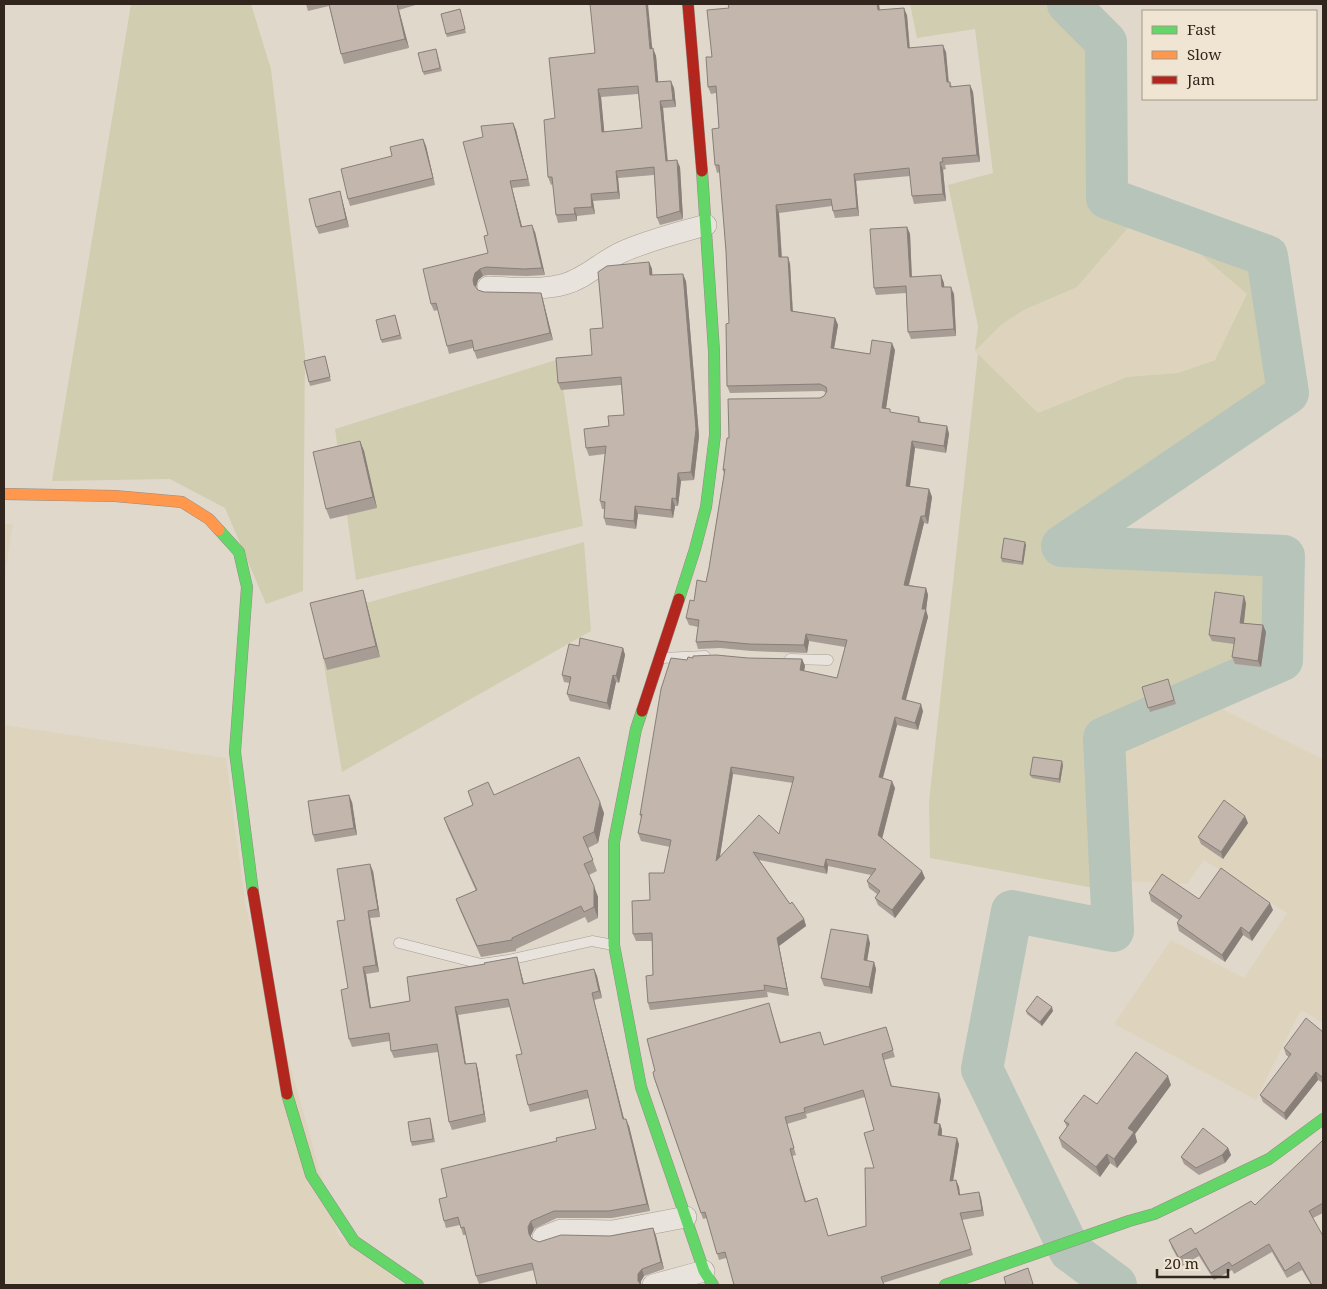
<svg xmlns="http://www.w3.org/2000/svg" width="1327" height="1289" font-family="'Noto Serif',serif">
<style>
.farmland{fill:#ded4bd}
.green{fill:#d1cdb0}
.lines{fill:none;stroke-linecap:round;stroke-linejoin:round}
.river{stroke:#b6c4ba;stroke-width:42}
.lane-casing{stroke:#a59d94;stroke-width:11}
.street-casing{stroke:#a59d94;stroke-width:22}
.fast-casing{stroke:#948d84;stroke-width:12}
.slow-casing{stroke:#948d84;stroke-width:12}
.jam-casing{stroke:#948d84;stroke-width:12}
.lane{stroke:#e8e3dc;stroke-width:10}
.street{stroke:#e8e3dc;stroke-width:21}
.fast{stroke:#63d668;stroke-width:11}
.slow{stroke:#ff974d;stroke-width:11}
.jam{stroke:#b3261e;stroke-width:11}
.wall{fill:#a89d95;fill-rule:evenodd}
.shaded-wall{fill:#887f79}
.building{fill:#c3b6ad;stroke:#887f79;fill-rule:evenodd}
</style>
<rect width="100%" height="100%" fill="#e0d8cb"/>
<g class="farmland">
<polygon points="1133,222 1200,254 1247,294 1216,359 1178,373 1127,377 1038,413 975,351 1002,324 1024,310 1077,287"/>
<polygon points="4,524 13,524 4,582"/>
<polygon points="1214,705 1323,759 1323,1023 1301,1010 1256,1100 1114,1024 1171,940 1244,978 1287,913 1204,860 1187,884 1125,881 1115,745"/>
<polygon points="4,725 226,758 246,908 338,1235 405,1285 4,1285"/>
</g>
<g class="green">
<polygon points="131,4 251,4 271,69 305,355 303,591 266,604 225,508 170,479 52,481"/>
<polygon points="910,4 1085,4 1122,41 1126,186 1286,247 1300,359 1298,412 1102,536 1299,542 1291,674 1115,745 1125,881 1127,894 930,858 929,802 978,354 1038,413 1127,377 1178,373 1215,360 1247,294 1200,254 1133,222 1077,287 1024,310 1002,324 975,351 978,326 948,185 993,173 975,29 917,38"/>
<polygon points="559,359 583,526 356,580 335,429"/>
<polygon points="584,542 591,631 342,772 316,617"/>
</g>
<g class="lines">
<polyline class="river" points="1068,4 1106,42 1107,198 1267,256 1288,393 1062,546 1284,556 1282,660 1104,738 1113,931 1012,911 982,1069 1070,1251 1116,1285"/>
<g class="lane-casing">
<g id="lane">
<polyline points="662,658 705,656"/>
<polyline points="790,659 828,660"/>
<polyline points="399,943 481,964 509,960 592,941 613,945"/>
</g>
</g>
<g class="street-casing">
<g id="street">
<path d="M 488,287 C 513,288 541,291 565,284 C 586,278 602,261 622,252 C 649,240 678,233 706,225"/>
<polyline points="543,1237 561,1230 613,1231 686,1217"/>
<polyline points="653,1285 704,1271"/>
</g>
</g>
<g class="fast-casing">
<g id="fast">
<polyline points="219,530 239,552 247,587 235,752 253,892"/>
<polyline points="679,599 695,549 706,507 715,435 714,351 702,171"/>
<polyline points="642,711 636,729 614,842 614,945 641,1087 704,1271 713,1285"/>
<polyline points="287,1094 311,1175 354,1241 418,1285"/>
<polyline points="945,1285 1129,1221 1154,1214 1269,1159 1323,1119"/>
</g>
</g>
<g class="slow-casing">
<polyline id="slow" points="4,494 115,496 182,502 209,519 219,530"/>
</g>
<g class="jam-casing">
<g id="jam">
<polyline points="688,4 702,171"/>
<polyline points="642,711 679,599"/>
<polyline points="253,892 287,1094"/>
</g>
</g>
<use href="#lane" class="lane"/>
<use href="#street" class="street"/>
<use href="#fast" class="fast"/>
<use href="#slow" class="slow"/>
<use href="#jam" class="jam"/>
</g>
<g class="wall">
<polygon points="306,4 419,4 399,10 409,48 344,64 341,54 329,6 308,11"/>
<path d="M 728,4 L 879,4 L 880,10 L 907,15 L 910,48 L 946,52 L 949,82 L 950,82 L 952,87 L 970,85 L 973,92 L 980,162 L 945,165 L 946,169 L 943,170 L 946,201 L 914,204 L 912,196 L 910,176 L 856,181 L 859,216 L 835,218 L 833,211 L 832,206 L 779,213 L 782,257 L 788,257 L 790,264 L 793,311 L 835,318 L 838,325 L 834,348 L 870,354 L 895,350 L 886,408 L 891,413 L 919,417 L 921,422 L 947,426 L 949,434 L 946,453 L 915,448 L 910,486 L 929,489 L 932,497 L 928,524 L 924,523 L 909,585 L 926,588 L 928,595 L 926,610 L 928,617 L 906,700 L 923,711 L 918,730 L 897,725 L 883,778 L 895,788 L 882,838 L 925,878 L 895,918 L 878,905 L 875,898 L 877,894 L 869,888 L 867,881 L 871,875 L 828,866 L 827,874 L 759,860 L 790,904 L 804,919 L 806,926 L 779,946 L 789,996 L 767,992 L 768,997 L 650,1010 L 648,1003 L 653,975 L 652,941 L 636,941 L 633,934 L 664,873 L 670,847 L 641,841 L 638,833 L 641,818 L 640,815 L 687,660 L 693,658 L 748,658 L 802,659 L 805,666 L 804,671 L 837,678 L 845,647 L 809,641 L 807,653 L 751,651 L 720,648 L 698,649 L 696,642 L 698,627 L 689,625 L 686,618 L 694,601 L 706,582 L 709,568 L 724,474 L 723,470 L 729,438 L 824,396 L 826,393 L 823,391 L 730,393 L 727,386 L 729,323 L 726,251 L 720,172 L 717,173 L 715,165 L 719,128 L 716,93 L 711,94 L 708,87 L 712,57 L 729,8 ZM 733,774 L 793,783 L 779,834 L 720,856 Z"/>
<polygon points="460,9 466,33 447,37 446,34"/>
<path d="M 652,48 L 656,56 L 658,82 L 674,88 L 676,107 L 663,108 L 668,161 L 680,167 L 683,219 L 660,225 L 657,218 L 654,175 L 618,178 L 620,199 L 593,201 L 595,214 L 577,216 L 577,221 L 558,223 L 556,215 L 553,184 L 551,185 L 548,177 L 555,118 ZM 638,94 L 642,128 L 604,132 L 601,97 Z"/>
<polygon points="437,52 442,71 424,75 423,72"/>
<polygon points="513,123 516,130 530,186 512,188 522,227 535,232 545,275 527,276 488,275 483,276 478,280 476,287 478,290 484,292 541,293 543,300 553,340 477,359 473,348 449,354 438,310 434,311 431,304 488,253 488,235 483,137"/>
<polygon points="423,139 426,146 435,185 350,206 348,199 392,156"/>
<polygon points="342,199 349,227 319,234 316,227"/>
<polygon points="907,227 910,234 912,277 944,283 944,287 954,294 956,336 911,339 908,332 906,293 876,295 874,288"/>
<polygon points="649,262 652,269 652,275 686,281 699,436 694,480 681,481 678,506 675,506 673,518 638,514 636,529 606,525 604,518 605,509 602,509 600,501 605,454 589,456 586,448 609,426 624,415 621,385 561,390 558,383 592,355 603,328"/>
<polygon points="395,315 402,339 382,343 381,340"/>
<polygon points="325,356 331,381 310,386 309,382"/>
<polygon points="360,441 364,451 377,508 330,519 326,509"/>
<polygon points="1026,545 1023,565 1002,562 1001,558"/>
<polygon points="363,590 366,601 380,657 327,670 324,659"/>
<polygon points="1246,603 1244,623 1263,625 1266,632 1261,667 1235,664 1232,657 1234,644 1212,641 1209,635"/>
<polygon points="579,646 623,648 625,655 619,683 616,682 610,710 570,701 567,694 570,683 564,682 562,675"/>
<polygon points="1168,679 1176,704 1150,712 1142,687"/>
<polygon points="1063,765 1060,783 1032,778 1030,775"/>
<polygon points="468,791 604,813 598,843 588,848 597,871 589,875 598,897 598,918 588,923 585,917 516,949 516,951 481,957 460,910 456,899 476,891 448,829 444,818 473,805"/>
<polygon points="352,802 357,835 315,842 313,835"/>
<polygon points="1248,823 1223,859 1201,844 1198,837"/>
<polygon points="373,871 380,917 370,918 379,972 366,974 371,1008 410,1001 519,965 524,984 594,969 597,976 602,998 594,1000 624,1119 629,1126 650,1211 612,1218 557,1218 534,1229 531,1235 531,1237 532,1239 539,1242 610,1236 653,1228 656,1236 664,1269 644,1276 641,1281 534,1270 479,1284 476,1276 466,1235 463,1235 460,1225 446,1228 444,1221 447,1197 557,1141 596,1129 589,1098 530,1112 528,1105 522,1054 510,1007 458,1015 466,1064 476,1063 478,1070 486,1122 452,1130 449,1122 438,1052 394,1058 391,1051 390,1041 352,1047 349,1039 348,988 345,920"/>
<polygon points="1149,893 1199,899 1273,910 1252,941 1243,935 1225,962 1179,931 1177,924 1179,920 1151,901"/>
<polygon points="870,943 867,961 874,962 876,969 872,994 824,986 821,978"/>
<path d="M 771,1010 L 781,1042 L 820,1032 L 824,1045 L 886,1027 L 895,1057 L 884,1060 L 892,1086 L 941,1100 L 937,1124 L 940,1124 L 942,1130 L 942,1135 L 959,1144 L 953,1181 L 956,1180 L 959,1187 L 960,1195 L 981,1198 L 984,1216 L 962,1220 L 973,1255 L 883,1283 L 726,1258 L 719,1260 L 707,1218 L 703,1219 L 654,1077 ZM 865,1097 L 874,1130 L 874,1168 L 866,1226 L 828,1236 L 817,1198 L 806,1201 L 792,1156 L 796,1155 L 787,1124 L 807,1118 L 806,1114 Z"/>
<polygon points="1026,1011 1053,1011 1042,1026 1027,1014"/>
<polygon points="1323,1032 1323,1083 1318,1080 1286,1120 1263,1102 1260,1095 1289,1057 1286,1055 1284,1048"/>
<polygon points="1171,1085 1135,1134 1137,1142 1117,1168 1110,1163 1100,1177 1062,1147 1059,1138 1067,1127 1064,1121 1097,1104"/>
<polygon points="431,1121 435,1142 412,1146 411,1142"/>
<polygon points="1323,1142 1323,1213 1313,1218 1323,1285 1311,1285 1302,1270 1287,1278 1272,1252 1234,1274 1232,1270 1214,1280 1199,1256 1182,1266 1172,1248 1169,1240 1195,1234 1255,1205"/>
<polygon points="1228,1148 1231,1155 1225,1163 1199,1175 1184,1164 1181,1157"/>
</g>
<g class="shaded-wall">
<polygon points="397,4 399,10 409,48 405,39"/>
<polygon points="646,4 648,4 653,56 650,49"/>
<polygon points="877,4 879,4 880,18 878,10"/>
<polygon points="904,8 907,15 910,56 908,48"/>
<polygon points="943,45 946,52 949,90 947,82"/>
<polygon points="653,48 656,56 659,90 656,82"/>
<polygon points="671,81 674,88 676,107 673,100"/>
<polygon points="970,85 973,92 980,162 977,155"/>
<polygon points="598,89 601,97 605,139 602,132"/>
<polygon points="660,101 663,108 668,168 666,161"/>
<polygon points="513,123 516,130 530,186 528,179"/>
<polygon points="423,139 426,146 435,185 433,178"/>
<polygon points="677,160 680,167 683,219 680,211"/>
<polygon points="940,162 943,170 946,201 943,194"/>
<polygon points="616,171 618,178 620,199 618,192"/>
<polygon points="854,174 856,181 859,216 857,208"/>
<polygon points="510,181 512,188 524,234 521,227"/>
<polygon points="340,191 349,227 346,219"/>
<polygon points="591,194 593,201 595,214 592,207"/>
<polygon points="776,205 779,213 782,264 779,257"/>
<polygon points="574,208 577,216 577,221 575,214"/>
<polygon points="532,225 535,232 545,275 542,268"/>
<polygon points="907,227 910,234 912,284 910,277"/>
<polygon points="788,257 790,264 793,318 791,311"/>
<polygon points="649,262 652,269 653,282 650,275"/>
<polygon points="480,269 483,276 478,280 476,287 474,285 473,280 475,273"/>
<polygon points="683,274 686,281 699,436 694,480 691,472"/>
<polygon points="941,275 944,283 945,294 942,287"/>
<polygon points="951,287 954,294 956,336 954,329"/>
<polygon points="541,293 543,300 553,340 550,333"/>
<polygon points="835,318 838,325 833,355 831,348"/>
<polygon points="892,343 895,350 885,415 882,408"/>
<polygon points="947,426 949,434 946,453 944,446"/>
<polygon points="360,441 364,451 377,508 373,497"/>
<polygon points="912,441 915,448 909,493 906,486"/>
<polygon points="678,473 681,481 678,506 676,499"/>
<polygon points="929,489 932,497 928,524 925,516"/>
<polygon points="672,498 675,506 673,518 671,510"/>
<polygon points="635,506 638,514 636,529 634,521"/>
<polygon points="921,516 924,523 907,592 904,585"/>
<polygon points="1025,542 1026,545 1023,565 1022,562"/>
<polygon points="926,588 928,595 926,610 928,617 904,706 902,699 922,609"/>
<polygon points="363,590 366,601 380,657 376,646"/>
<polygon points="1244,596 1246,603 1243,629 1240,623"/>
<polygon points="1263,625 1266,632 1261,667 1258,661"/>
<polygon points="806,634 809,641 807,653 804,645"/>
<polygon points="623,648 625,655 619,683 616,676"/>
<polygon points="802,659 805,666 803,677 800,670"/>
<polygon points="613,675 616,682 610,710 607,703"/>
<polygon points="921,704 923,711 918,730 915,723"/>
<polygon points="895,717 897,725 881,784 879,777"/>
<polygon points="1062,761 1063,765 1060,783 1059,779"/>
<polygon points="731,767 733,774 718,868 716,861"/>
<polygon points="892,781 895,788 881,843 878,835"/>
<polygon points="349,795 352,802 357,835 354,828"/>
<polygon points="600,802 604,813 598,843 594,832"/>
<polygon points="1245,816 1248,823 1223,859 1221,852"/>
<polygon points="826,859 828,866 827,874 824,867"/>
<polygon points="370,864 373,871 380,917 378,909"/>
<polygon points="922,871 925,878 895,918 892,910"/>
<polygon points="594,886 598,897 598,918 594,907"/>
<polygon points="1270,903 1273,910 1252,941 1249,933"/>
<polygon points="368,911 370,918 379,972 376,965"/>
<polygon points="804,919 806,926 779,946 789,996 787,989 777,938"/>
<polygon points="1241,927 1243,935 1225,962 1222,955"/>
<polygon points="868,935 870,943 866,967 864,960"/>
<polygon points="517,957 519,965 526,992 523,984"/>
<polygon points="874,962 876,969 872,994 869,987"/>
<polygon points="363,967 366,974 372,1016 370,1008"/>
<polygon points="594,969 597,976 602,998 599,991"/>
<polygon points="592,993 594,1000 626,1127 623,1119"/>
<polygon points="455,1007 458,1015 467,1072 465,1064"/>
<polygon points="1052,1007 1053,1011 1042,1026 1040,1022"/>
<polygon points="476,1063 478,1070 486,1122 484,1114"/>
<polygon points="1316,1072 1318,1080 1286,1120 1284,1113"/>
<polygon points="1168,1076 1171,1085 1135,1134 1137,1142 1117,1168 1114,1159 1128,1128"/>
<polygon points="939,1093 941,1100 936,1129 934,1123"/>
<polygon points="626,1119 629,1126 650,1211 647,1204"/>
<polygon points="940,1124 942,1130 941,1141 938,1135"/>
<polygon points="957,1138 959,1144 952,1187 950,1181"/>
<polygon points="1228,1148 1231,1155 1225,1163 1222,1155"/>
<polygon points="1107,1154 1110,1163 1100,1177 1096,1167"/>
<polygon points="956,1180 959,1187 961,1201 959,1195"/>
<polygon points="979,1192 981,1198 984,1216 982,1210"/>
<polygon points="531,1221 534,1229 531,1235 531,1241 529,1234 528,1227"/>
<polygon points="653,1228 656,1236 664,1269 661,1262"/>
<polygon points="642,1269 644,1276 641,1281 641,1285 638,1281 638,1274"/>
</g>
<g class="building">
<polygon points="329,4 397,4 405,39 341,54"/>
<path d="M 590,4 L 646,4 L 650,49 L 653,48 L 656,82 L 671,81 L 673,100 L 660,101 L 666,161 L 677,160 L 680,211 L 657,218 L 654,167 L 616,171 L 618,192 L 591,194 L 592,207 L 574,208 L 575,214 L 556,215 L 552,177 L 548,177 L 544,120 L 555,118 L 549,58 L 595,53 ZM 638,86 L 642,128 L 602,132 L 598,89 Z"/>
<path d="M 728,4 L 877,4 L 878,10 L 904,8 L 908,48 L 943,45 L 947,82 L 950,82 L 950,87 L 970,85 L 977,155 L 942,158 L 943,162 L 940,162 L 943,194 L 912,196 L 909,168 L 854,174 L 857,208 L 833,211 L 831,199 L 776,205 L 779,257 L 788,257 L 791,311 L 835,318 L 831,348 L 870,354 L 872,340 L 892,343 L 882,408 L 890,409 L 890,412 L 919,417 L 918,422 L 947,426 L 944,446 L 912,441 L 906,486 L 929,489 L 925,516 L 921,516 L 904,585 L 926,588 L 922,609 L 926,609 L 902,699 L 921,704 L 915,723 L 895,717 L 879,777 L 892,781 L 878,835 L 922,871 L 892,910 L 875,898 L 880,891 L 867,881 L 876,869 L 826,859 L 824,867 L 753,852 L 790,904 L 792,902 L 804,919 L 777,938 L 787,989 L 764,985 L 765,990 L 648,1003 L 646,976 L 653,975 L 652,933 L 633,934 L 632,901 L 650,900 L 649,873 L 664,873 L 671,840 L 638,833 L 642,814 L 640,815 L 661,689 L 671,658 L 687,660 L 688,657 L 693,658 L 693,656 L 716,655 L 748,658 L 802,659 L 800,670 L 837,678 L 847,640 L 806,634 L 804,645 L 749,644 L 717,641 L 696,642 L 699,620 L 686,618 L 690,600 L 694,601 L 697,580 L 706,582 L 709,568 L 725,469 L 723,470 L 727,438 L 729,438 L 728,399 L 820,398 L 824,396 L 827,391 L 826,387 L 820,384 L 727,386 L 726,324 L 729,323 L 726,251 L 719,165 L 715,165 L 712,129 L 719,128 L 716,86 L 708,87 L 706,57 L 712,57 L 707,10 L 729,8 ZM 731,767 L 794,777 L 779,834 L 759,815 L 716,861 Z"/>
<polygon points="460,9 465,29 446,34 441,14"/>
<polygon points="436,49 440,68 423,72 418,53"/>
<polygon points="513,123 528,179 510,181 521,227 532,225 542,268 524,269 486,267 480,269 475,273 473,280 474,285 478,290 484,292 541,293 550,333 474,351 472,340 447,346 436,303 431,304 423,269 488,253 484,236 488,235 463,142 483,137 481,126"/>
<polygon points="423,139 433,178 348,199 341,169 392,156 390,147"/>
<polygon points="340,191 346,219 316,227 309,199"/>
<polygon points="907,227 910,277 941,275 942,287 951,287 954,329 908,332 906,286 874,288 870,229"/>
<polygon points="649,262 650,275 683,274 696,429 691,472 678,473 676,499 672,498 671,510 635,506 634,521 604,518 605,502 600,501 606,446 586,448 584,429 609,426 608,416 624,415 621,377 558,383 556,358 592,355 590,329 603,328 598,272 607,266"/>
<polygon points="395,315 400,335 381,340 376,320"/>
<polygon points="325,356 330,377 309,382 304,361"/>
<polygon points="360,441 373,497 326,509 313,452"/>
<polygon points="1004,538 1025,542 1022,562 1001,558"/>
<polygon points="363,590 376,646 324,659 310,603"/>
<polygon points="1215,592 1244,596 1240,623 1263,625 1258,661 1232,657 1235,638 1209,635"/>
<polygon points="580,638 623,648 616,676 613,675 607,703 567,694 571,677 562,675 569,644 579,646"/>
<polygon points="1168,679 1174,700 1148,708 1142,687"/>
<polygon points="579,757 600,802 594,832 583,837 593,860 584,864 594,886 594,907 584,912 581,906 512,938 512,940 477,946 456,899 477,890 444,818 473,805 468,791 488,782 494,795"/>
<polygon points="1033,757 1062,761 1059,779 1030,775"/>
<polygon points="349,795 354,828 313,835 308,801"/>
<polygon points="1224,800 1245,816 1221,852 1198,837"/>
<polygon points="370,864 378,909 368,911 376,965 363,967 370,1008 410,1001 407,977 485,964 484,963 517,957 523,984 594,969 599,991 592,993 623,1119 626,1119 647,1204 609,1211 554,1211 531,1221 528,1227 529,1234 532,1239 539,1242 561,1235 610,1236 653,1228 661,1262 642,1269 638,1274 638,1281 641,1285 537,1285 532,1263 476,1276 464,1227 461,1228 458,1217 444,1221 439,1199 447,1197 441,1169 557,1141 556,1138 596,1129 587,1090 528,1105 516,1055 522,1054 508,999 455,1007 465,1064 476,1063 484,1114 449,1122 437,1044 391,1051 389,1033 349,1039 341,990 348,988 337,921 345,920 337,869"/>
<polygon points="1221,868 1270,903 1249,933 1241,927 1222,955 1177,923 1182,916 1149,893 1162,874 1199,899"/>
<polygon points="831,929 868,935 864,960 874,962 869,987 821,978"/>
<polygon points="1037,996 1052,1007 1040,1022 1026,1011"/>
<path d="M 769,1003 L 780,1043 L 820,1032 L 824,1045 L 886,1027 L 893,1050 L 882,1054 L 891,1086 L 939,1093 L 934,1123 L 940,1124 L 938,1135 L 957,1138 L 950,1181 L 956,1180 L 959,1195 L 979,1192 L 982,1210 L 960,1213 L 971,1249 L 881,1277 L 884,1285 L 734,1285 L 725,1252 L 717,1254 L 705,1212 L 701,1213 L 654,1077 L 653,1072 L 655,1071 L 647,1039 ZM 863,1090 L 874,1130 L 864,1133 L 874,1168 L 865,1168 L 866,1226 L 828,1236 L 817,1198 L 805,1202 L 790,1149 L 794,1148 L 785,1117 L 805,1112 L 804,1108 Z"/>
<polygon points="1306,1018 1323,1032 1323,1078 1316,1072 1284,1113 1260,1095 1291,1054 1284,1048"/>
<polygon points="1136,1052 1168,1076 1128,1128 1134,1132 1114,1159 1107,1154 1096,1167 1059,1138 1069,1124 1064,1121 1084,1095 1097,1104"/>
<polygon points="430,1118 433,1139 411,1142 408,1122"/>
<polygon points="1203,1128 1228,1148 1222,1155 1196,1168 1181,1157"/>
<polygon points="1322,1141 1323,1142 1323,1203 1309,1211 1323,1236 1323,1285 1312,1285 1299,1262 1285,1271 1269,1244 1232,1266 1229,1262 1211,1273 1196,1248 1179,1258 1169,1240 1191,1228 1195,1234 1251,1201 1255,1205"/>
<polygon points="1028,1268 1033,1284 1029,1285 1006,1285 1004,1277"/>
</g>
<rect width="1327" height="1289" fill="none" stroke="#31251e" stroke-width="10"/>
<rect x="1142" y="10" width="175" height="90" fill="#f0e4d2" stroke="#a4988a"/>
<rect x="1152" y="26" width="25" height="8" fill="#63d668" stroke="#a4988a"/>
<text x="1187" y="35" font-size="15" fill="#31251e">Fast</text>
<rect x="1152" y="51" width="25" height="8" fill="#ff974d" stroke="#a4988a"/>
<text x="1187" y="60" font-size="15" fill="#31251e">Slow</text>
<rect x="1152" y="76" width="25" height="8" fill="#b3261e" stroke="#a4988a"/>
<text x="1187" y="85" font-size="15" fill="#31251e">Jam</text>
<path d="M1157 1269v8h71v-8" fill="none" stroke="#31251e" stroke-width="2.5"/>
<text x="1164" y="1269" font-size="15" fill="#31251e" stroke="#f0e4d2" stroke-width="4" paint-order="stroke">20 m</text>
</svg>
